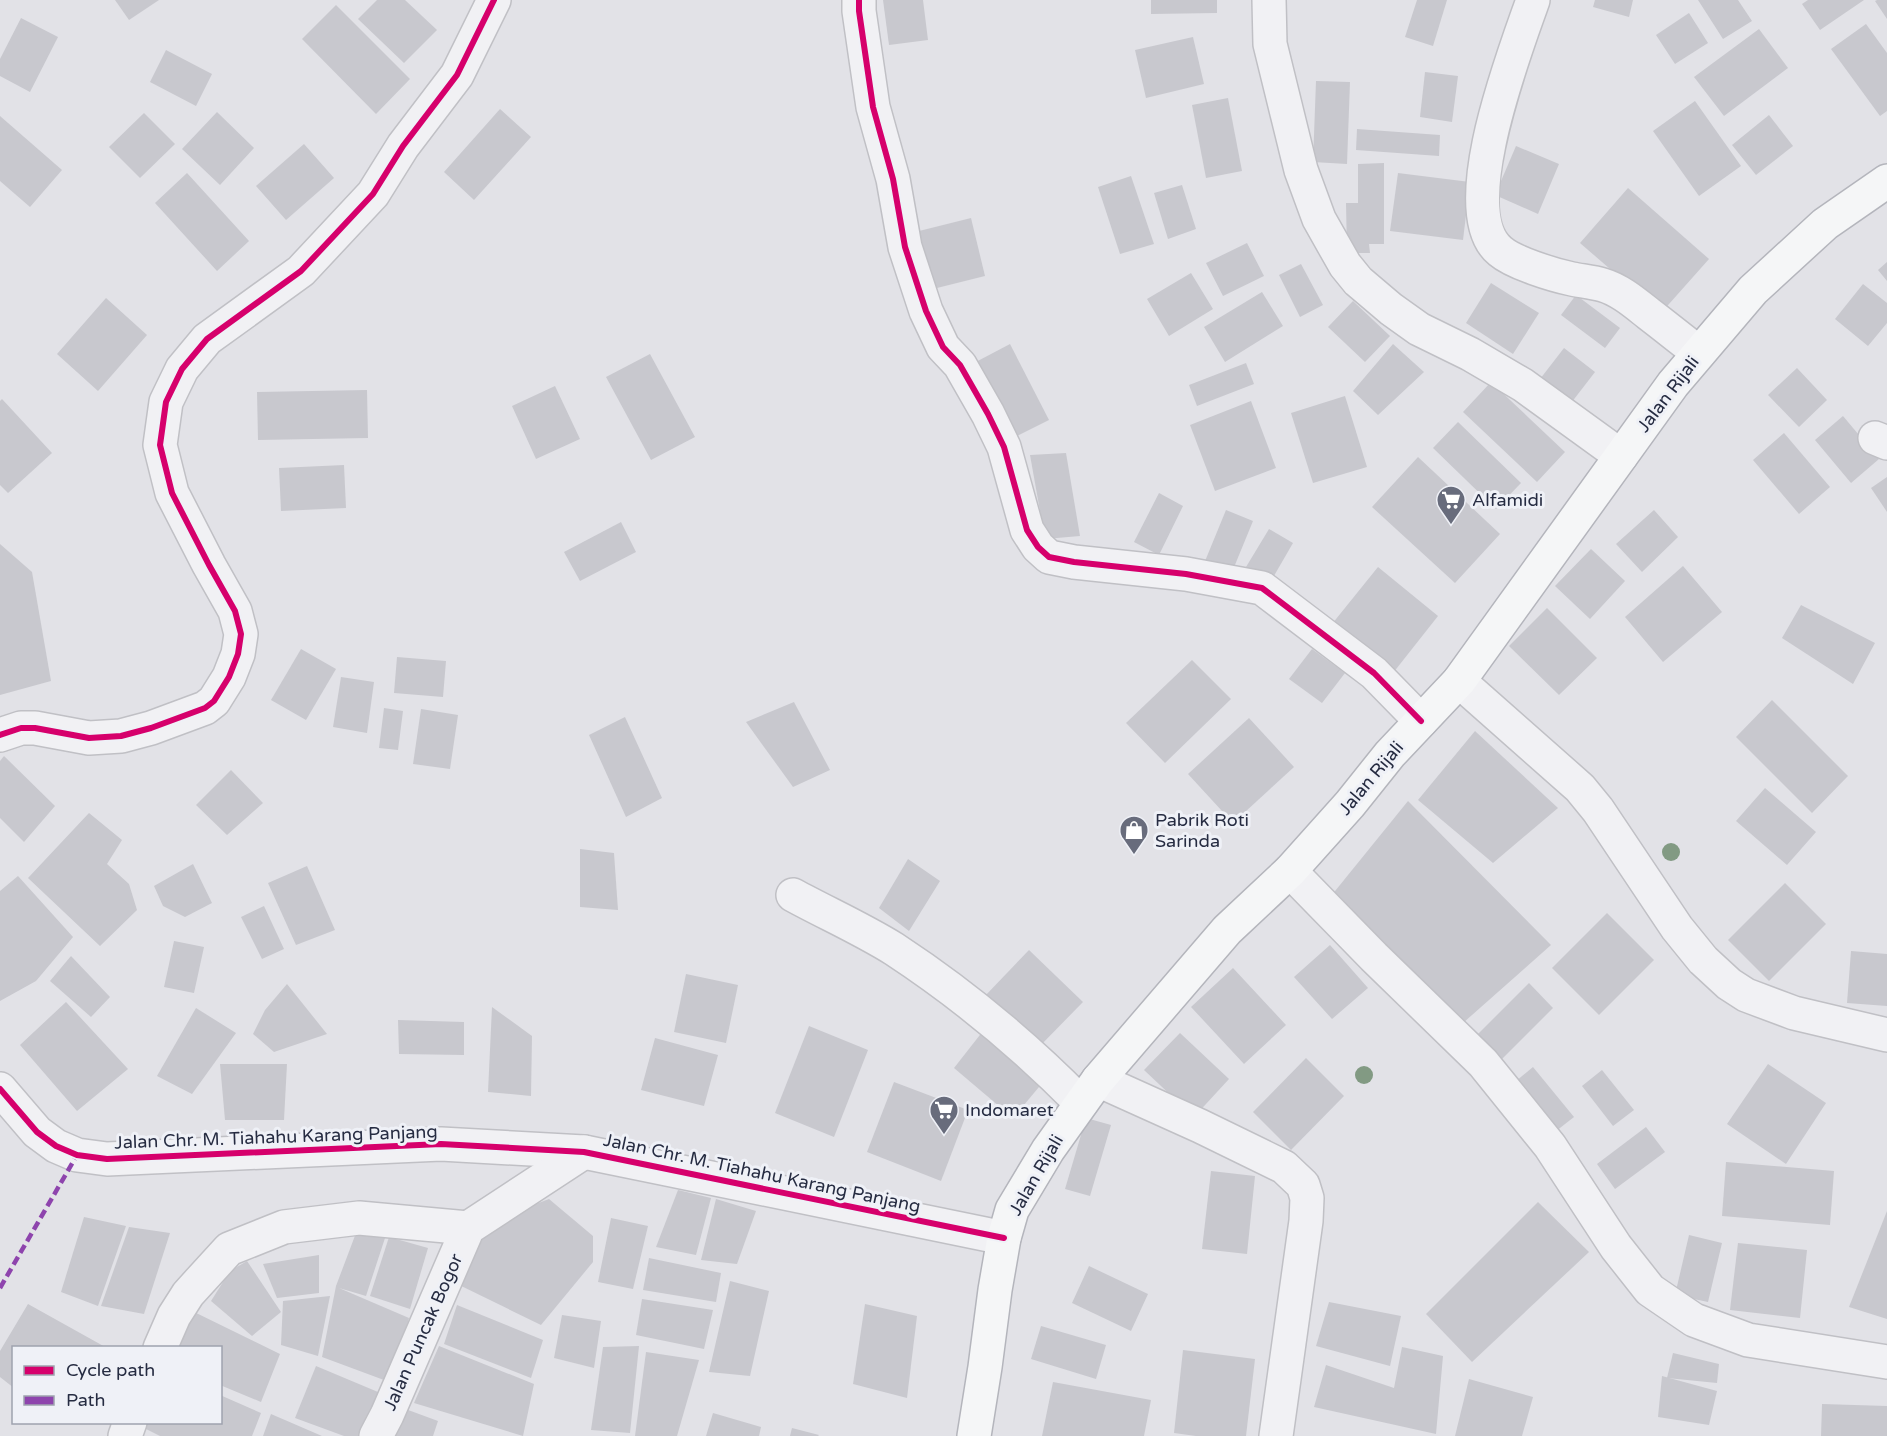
<svg xmlns="http://www.w3.org/2000/svg" width="1887" height="1436" font-family="'Varela Round',sans-serif">
<style>
.building{fill:#c8c8ce}
.lines{fill:none;stroke-linecap:round;stroke-linejoin:round}
.minor-casing{stroke:#c0c0c5;stroke-width:36}
.highway-casing{stroke:#b4b5bc;stroke-width:36}
.minor{stroke:#f1f1f4;stroke-width:33}
.highway{stroke:#f5f6f7;stroke-width:33}
.quiet{stroke:#8e44ad;stroke-width:4.5;stroke-dasharray:9 4.5;stroke-linecap:butt}
.cycleway-casing{stroke:#eff1f7;stroke-width:10}
.cycleway{stroke:#d6006c;stroke-width:6}
.tree{fill:#829a83}
.labels{text-anchor:middle;dominant-baseline:central;stroke-width:6;stroke-linejoin:round;paint-order:stroke}
.street-label{font-size:18px;fill:#262c42;stroke:#eff1f7}
.poi-label{font-size:18px;fill:#262c42;stroke:#eff1f7;text-anchor:start}
</style>
<rect width="100%" height="100%" fill="#e2e2e7"/>
<g class="building">
<polygon points="115,0 159,0 129,20"/>
<polygon points="377,0 405,0 437,30 404,63 358,19"/>
<polygon points="883,0 923,0 928,40 889,45"/>
<polygon points="1151,0 1217,0 1217,13 1151,14"/>
<polygon points="1417,0 1447,0 1433,46 1405,37"/>
<polygon points="1595,0 1633,0 1629,17 1593,7"/>
<polygon points="1698,0 1738,0 1752,21 1723,39"/>
<polygon points="1808,0 1864,0 1820,30 1802,4"/>
<polygon points="1877,0 1887,0 1887,19 1875,1"/>
<polygon points="336,5 410,79 376,114 302,39"/>
<polygon points="1689,13 1708,43 1675,64 1656,35"/>
<polygon points="21,18 58,37 30,92 0,76 0,59"/>
<polygon points="1866,24 1887,53 1887,111 1880,116 1831,49"/>
<polygon points="1759,29 1788,68 1724,116 1694,77"/>
<polygon points="1193,37 1204,84 1146,98 1135,50"/>
<polygon points="166,50 212,74 196,106 150,82"/>
<polygon points="1425,72 1458,76 1452,122 1420,117"/>
<polygon points="1316,81 1350,82 1347,164 1313,162"/>
<polygon points="1228,98 1242,171 1206,178 1192,105"/>
<polygon points="1695,101 1741,166 1699,196 1653,131"/>
<polygon points="500,109 531,137 474,200 444,172"/>
<polygon points="217,112 254,148 220,185 182,149"/>
<polygon points="144,113 175,144 140,178 109,147"/>
<polygon points="1769,115 1793,146 1756,175 1732,145"/>
<polygon points="0,116 62,170 30,207 0,181"/>
<polygon points="1357,129 1440,135 1439,156 1356,150"/>
<polygon points="304,144 334,178 286,220 256,186"/>
<polygon points="1516,146 1559,164 1538,214 1495,195"/>
<polygon points="1384,163 1384,244 1369,244 1370,253 1347,253 1346,203 1358,203 1358,164"/>
<polygon points="187,173 249,241 217,271 155,203"/>
<polygon points="1398,173 1470,182 1463,240 1390,231"/>
<polygon points="1131,176 1154,244 1120,254 1098,187"/>
<polygon points="1182,185 1196,229 1168,239 1154,193"/>
<polygon points="1628,188 1709,259 1661,313 1580,243"/>
<polygon points="971,218 985,276 933,289 919,231"/>
<polygon points="1247,243 1264,276 1223,296 1206,263"/>
<polygon points="1887,262 1887,281 1878,270"/>
<polygon points="1301,264 1323,305 1300,317 1279,275"/>
<polygon points="1191,273 1213,309 1169,336 1147,299"/>
<polygon points="1491,283 1539,313 1513,354 1466,323"/>
<polygon points="1863,284 1887,303 1887,323 1868,346 1835,319"/>
<polygon points="1262,292 1283,326 1225,362 1204,327"/>
<polygon points="1576,295 1620,328 1605,348 1561,315"/>
<polygon points="106,298 147,335 98,391 57,354"/>
<polygon points="1353,301 1390,336 1365,362 1328,327"/>
<polygon points="1010,344 1049,420 1011,439 972,364"/>
<polygon points="1393,344 1424,372 1378,415 1353,391"/>
<polygon points="1564,348 1595,372 1568,407 1537,383"/>
<polygon points="650,354 695,437 651,460 606,377"/>
<polygon points="1246,363 1254,384 1197,406 1189,385"/>
<polygon points="1797,368 1827,400 1799,427 1768,395"/>
<polygon points="1491,382 1565,452 1537,482 1463,412"/>
<polygon points="555,386 580,439 536,459 512,406"/>
<polygon points="367,390 368,438 258,440 257,392"/>
<polygon points="1345,396 1367,467 1313,483 1291,413"/>
<polygon points="2,399 52,453 8,493 0,485 0,401"/>
<polygon points="1251,401 1276,468 1215,491 1190,425"/>
<polygon points="1843,416 1879,459 1851,483 1815,440"/>
<polygon points="1458,422 1521,483 1496,509 1433,448"/>
<polygon points="1784,433 1830,487 1799,514 1753,460"/>
<polygon points="1066,453 1080,536 1045,539 1030,455"/>
<polygon points="1418,457 1500,534 1455,583 1372,507"/>
<polygon points="344,465 346,508 281,511 279,468"/>
<polygon points="1887,477 1887,512 1871,488"/>
<polygon points="1159,493 1183,506 1159,555 1134,542"/>
<polygon points="1226,510 1253,521 1230,577 1203,566"/>
<polygon points="1654,510 1678,537 1642,572 1616,544"/>
<polygon points="621,522 636,552 580,581 564,552"/>
<polygon points="1269,529 1293,543 1271,581 1246,567"/>
<polygon points="0,544 32,572 51,681 0,695"/>
<polygon points="1591,549 1625,581 1590,619 1555,586"/>
<polygon points="1683,566 1722,612 1663,662 1625,617"/>
<polygon points="1378,567 1438,616 1393,673 1332,624"/>
<polygon points="1801,605 1875,643 1853,684 1782,638"/>
<polygon points="1547,608 1597,658 1559,695 1509,646"/>
<polygon points="301,649 336,669 306,720 271,700"/>
<polygon points="1312,649 1345,673 1322,703 1289,679"/>
<polygon points="397,657 446,661 443,697 394,693"/>
<polygon points="1192,660 1231,699 1165,763 1126,723"/>
<polygon points="341,677 374,682 367,733 333,727"/>
<polygon points="1772,700 1848,776 1812,813 1736,737"/>
<polygon points="794,702 830,770 793,787 746,722"/>
<polygon points="384,708 403,711 398,750 379,748"/>
<polygon points="421,709 458,715 450,769 413,764"/>
<polygon points="625,717 662,798 626,817 589,735"/>
<polygon points="1249,718 1294,767 1233,823 1188,774"/>
<polygon points="1475,731 1558,808 1493,863 1418,800"/>
<polygon points="4,756 55,806 24,842 0,818 0,761"/>
<polygon points="231,770 263,803 227,835 196,805"/>
<polygon points="1765,788 1816,832 1787,865 1736,821"/>
<polygon points="1408,801 1551,945 1463,1023 1331,896"/>
<polygon points="89,813 122,840 107,864 129,884 137,910 100,946 28,878"/>
<polygon points="580,849 614,853 618,910 580,907"/>
<polygon points="908,859 940,881 909,931 879,908"/>
<polygon points="193,864 212,903 185,917 163,906 154,886"/>
<polygon points="307,866 335,930 296,945 268,883"/>
<polygon points="18,876 73,937 36,981 0,1001 0,891"/>
<polygon points="1785,883 1826,924 1769,981 1728,940"/>
<polygon points="264,906 284,949 262,959 241,917"/>
<polygon points="1607,913 1654,960 1599,1015 1552,968"/>
<polygon points="174,941 204,947 194,993 164,987"/>
<polygon points="1330,945 1368,988 1332,1019 1294,977"/>
<polygon points="1029,950 1083,1002 1037,1049 984,997"/>
<polygon points="1851,951 1887,954 1887,1006 1847,1003"/>
<polygon points="71,956 110,997 91,1017 50,981"/>
<polygon points="1233,968 1286,1025 1244,1064 1191,1007"/>
<polygon points="686,974 738,985 726,1043 674,1032"/>
<polygon points="1529,983 1553,1008 1497,1064 1473,1039"/>
<polygon points="287,984 327,1034 274,1052 253,1034 265,1010"/>
<polygon points="66,1002 128,1069 77,1111 20,1045"/>
<polygon points="492,1007 532,1036 531,1096 488,1092"/>
<polygon points="196,1008 236,1033 192,1094 157,1076"/>
<polygon points="398,1020 464,1022 464,1055 399,1054"/>
<polygon points="809,1026 868,1050 834,1137 775,1113"/>
<polygon points="983,1031 1044,1081 1013,1118 954,1068"/>
<polygon points="1180,1033 1229,1079 1194,1117 1144,1070"/>
<polygon points="655,1038 718,1055 704,1106 641,1090"/>
<polygon points="1306,1058 1344,1096 1291,1150 1253,1112"/>
<polygon points="220,1064 287,1064 284,1120 225,1120"/>
<polygon points="1768,1064 1826,1103 1786,1164 1727,1124"/>
<polygon points="1533,1067 1574,1117 1551,1135 1510,1086"/>
<polygon points="1602,1070 1634,1110 1613,1126 1582,1086"/>
<polygon points="894,1082 968,1110 941,1181 867,1152"/>
<polygon points="1086,1118 1111,1125 1090,1196 1065,1189"/>
<polygon points="1646,1127 1665,1152 1615,1189 1597,1164"/>
<polygon points="1726,1162 1834,1171 1830,1225 1722,1216"/>
<polygon points="1211,1171 1255,1176 1247,1254 1202,1249"/>
<polygon points="678,1190 711,1198 696,1255 656,1247"/>
<polygon points="549,1199 593,1236 593,1262 541,1325 453,1282 497,1219"/>
<polygon points="716,1199 756,1211 737,1264 701,1260"/>
<polygon points="1538,1202 1589,1252 1472,1362 1426,1314"/>
<polygon points="1887,1211 1887,1319 1849,1307"/>
<polygon points="84,1217 126,1226 98,1306 61,1292"/>
<polygon points="611,1218 648,1226 633,1289 598,1282"/>
<polygon points="129,1227 170,1233 144,1314 101,1306"/>
<polygon points="356,1233 385,1238 366,1296 339,1288 409,1318 392,1383 322,1357 336,1286"/>
<polygon points="1689,1235 1722,1243 1708,1302 1675,1295"/>
<polygon points="389,1237 428,1248 410,1309 370,1296"/>
<polygon points="1738,1243 1807,1250 1800,1318 1730,1310"/>
<polygon points="319,1255 319,1293 277,1298 263,1264"/>
<polygon points="649,1258 721,1273 716,1302 643,1290"/>
<polygon points="247,1261 281,1312 252,1336 211,1301 230,1271"/>
<polygon points="1089,1266 1148,1294 1131,1331 1072,1303"/>
<polygon points="730,1281 769,1291 750,1376 709,1372"/>
<polygon points="330,1296 318,1356 281,1345 283,1301"/>
<polygon points="642,1299 713,1310 704,1349 636,1335"/>
<polygon points="1329,1302 1401,1316 1390,1366 1316,1346"/>
<polygon points="28,1304 107,1348 14,1348 14,1388 0,1377 0,1351"/>
<polygon points="865,1304 917,1316 907,1398 853,1384"/>
<polygon points="457,1305 543,1340 531,1378 444,1344"/>
<polygon points="186,1308 280,1354 261,1402 220,1385 220,1348 168,1348"/>
<polygon points="562,1315 601,1321 594,1368 554,1358"/>
<polygon points="1041,1326 1106,1345 1096,1379 1031,1359"/>
<polygon points="439,1346 534,1384 523,1436 414,1403"/>
<polygon points="639,1346 630,1433 591,1430 603,1347"/>
<polygon points="1402,1347 1443,1356 1436,1434 1314,1407 1326,1365 1394,1388"/>
<polygon points="1183,1350 1255,1359 1246,1436 1196,1436 1174,1433"/>
<polygon points="646,1352 699,1360 677,1436 635,1436"/>
<polygon points="1673,1353 1719,1364 1717,1383 1667,1378"/>
<polygon points="316,1366 378,1392 359,1436 344,1436 295,1418"/>
<polygon points="1662,1376 1717,1391 1709,1425 1658,1417"/>
<polygon points="1469,1379 1533,1397 1522,1436 1455,1436"/>
<polygon points="1053,1382 1151,1400 1144,1436 1042,1436"/>
<polygon points="220,1395 261,1413 252,1436 160,1436 144,1428 146,1422 220,1422"/>
<polygon points="1822,1404 1887,1406 1887,1436 1821,1436"/>
<polygon points="400,1407 438,1421 433,1436 390,1436"/>
<polygon points="713,1413 761,1427 759,1436 706,1436"/>
<polygon points="271,1414 322,1436 263,1436"/>
<polygon points="792,1428 819,1435 818,1436 790,1436"/>
</g>
<g class="lines">
<g class="minor-casing">
<g id="minor">
<polyline points="859,0 859,11 873,107 893,179 905,247 926,311 943,347 960,365 988,414 1004,447 1027,530 1038,547 1049,557 1074,562 1186,574 1262,588 1374,673 1421,721"/>
<polyline points="1269,0 1270,44 1301,170 1319,219 1345,265 1358,281 1391,309 1419,329 1470,354 1523,385 1621,456"/>
<path d="M 1533,0 C 1516,49 1452,212 1500,251 C 1514,263 1553,275 1572,279 C 1582,281 1593,282 1603,285 C 1620,290 1635,303 1649,314 C 1666,327 1682,340 1699,353"/>
<polyline points="1875,438 1887,443"/>
<polyline points="1459,681 1580,788 1598,810 1677,928 1703,960 1729,984 1746,995 1794,1013 1887,1035"/>
<polyline points="0,735 21,728 35,728 89,738 121,736 151,728 205,708 214,701 229,677 238,654 241,634 235,611 209,565 172,493 160,445 166,402 182,369 207,339 301,271 373,194 403,146 457,75 494,0"/>
<polyline points="1290,871 1374,957 1483,1063 1550,1146 1616,1247 1650,1290 1694,1320 1748,1340 1887,1362"/>
<path d="M 793,895 C 826,913 862,929 894,949 C 961,993 1025,1046 1081,1103"/>
<polyline points="1098,1080 1200,1126 1284,1167 1303,1185 1307,1198 1306,1221 1276,1436"/>
<polyline points="0,1089 37,1132 56,1146 77,1155 107,1159 441,1144 584,1152 1004,1238"/>
<polyline points="160,1348 174,1316 188,1294 229,1249 284,1227 359,1218 468,1228"/>
<polyline points="125,1436 130,1422"/>
<polyline points="376,1436 387,1415 468,1228 584,1152"/>
</g>
</g>
<g class="highway-casing">
<polyline id="highway" points="974,1436 985,1367 995,1290 1004,1238 1012,1210 1048,1150 1098,1080 1227,930 1290,871 1350,804 1390,754 1459,681 1673,384 1753,290 1825,224 1887,181"/>
</g>
<use href="#minor" class="minor"/>
<use href="#highway" class="highway"/>
<polyline class="quiet" points="0,1288 77,1155"/>
<g class="cycleway-casing">
<g id="cycleway">
<polyline points="859,0 859,11 873,107 893,179 905,247 926,311 943,347 960,365 988,414 1004,447 1027,530 1038,547 1049,557 1074,562 1186,574 1262,588 1374,673 1421,721"/>
<polyline points="0,735 21,728 35,728 89,738 121,736 151,728 205,708 214,701 229,677 238,654 241,634 235,611 209,565 172,493 160,445 166,402 182,369 207,339 301,271 373,194 403,146 457,75 494,0"/>
<polyline points="0,1089 37,1132 56,1146 77,1155 107,1159 441,1144 584,1152 1004,1238"/>
</g>
</g>
<use href="#cycleway" class="cycleway"/>
</g>
<g class="tree">
<circle cx="1671" cy="852" r="9"/>
<circle cx="1364" cy="1075" r="9"/>
</g>
<defs>
<g id="supermarket-pin" transform="scale(1.5)"><path d="M0 17L-7.5 6A9.5 9.5 0 1 1 7.5 6Z" fill="#686c7c" stroke="#eff1f7"/><path d="M-6-5.5h2.5l.6 2H6L4.5 2H-2.5L-4.4-4H-6ZM-1.5 3.2a1.3 1.3 0 1 0 .1 0ZM3 3.2a1.3 1.3 0 1 0 .1 0Z" fill="#fff"/></g>
<g id="shop-pin" transform="scale(1.5)"><path d="M0 17L-7.5 6A9.5 9.5 0 1 1 7.5 6Z" fill="#686c7c" stroke="#eff1f7"/><path d="M-5-2.5h2.3a2.7 3.5 0 0 1 5.4 0H5L5.5 6h-11ZM-1.5-2.5h3a1.5 2.3 0 0 0-3 0Z" fill="#fff"/></g>
</defs>
<g fill-rule="evenodd">
<use href="#supermarket-pin" x="1451" y="500"/>
<use href="#shop-pin" x="1134" y="830"/>
<use href="#supermarket-pin" x="944" y="1110"/>
</g>
<g class="labels">
<g class="street-label">
<text transform="translate(1668 394) rotate(-53)">Jalan Rijali</text>
<text transform="translate(1371 778) rotate(-50)">Jalan Rijali</text>
<text transform="translate(276 1137) rotate(-2)">Jalan Chr. M. Tiahahu Karang Panjang</text>
<text transform="translate(762 1173) rotate(12)">Jalan Chr. M. Tiahahu Karang Panjang</text>
<text transform="translate(1036 1175) rotate(-60)">Jalan Rijali</text>
<text transform="translate(423 1332) rotate(-66)">Jalan Puncak Bogor</text>
</g>
<g class="poi-label">
<text x="1472" y="500">Alfamidi</text>
<text x="1155" y="820">Pabrik Roti<tspan x="1155" dy="21">Sarinda</tspan></text>
<text x="965" y="1110">Indomaret</text>
</g>
</g>
<rect x="12" y="1346" width="210" height="78" fill="#eff1f7" stroke="#9fa2af" stroke-width="1.5"/>
<rect x="24" y="1366" width="30" height="9" fill="#d6006c" stroke="#9fa2af" stroke-width="1.5"/>
<text x="66" y="1376" font-size="18" fill="#262c42">Cycle path</text>
<rect x="24" y="1396" width="30" height="9" fill="#8e44ad" stroke="#9fa2af" stroke-width="1.5"/>
<text x="66" y="1406" font-size="18" fill="#262c42">Path</text>
</svg>
